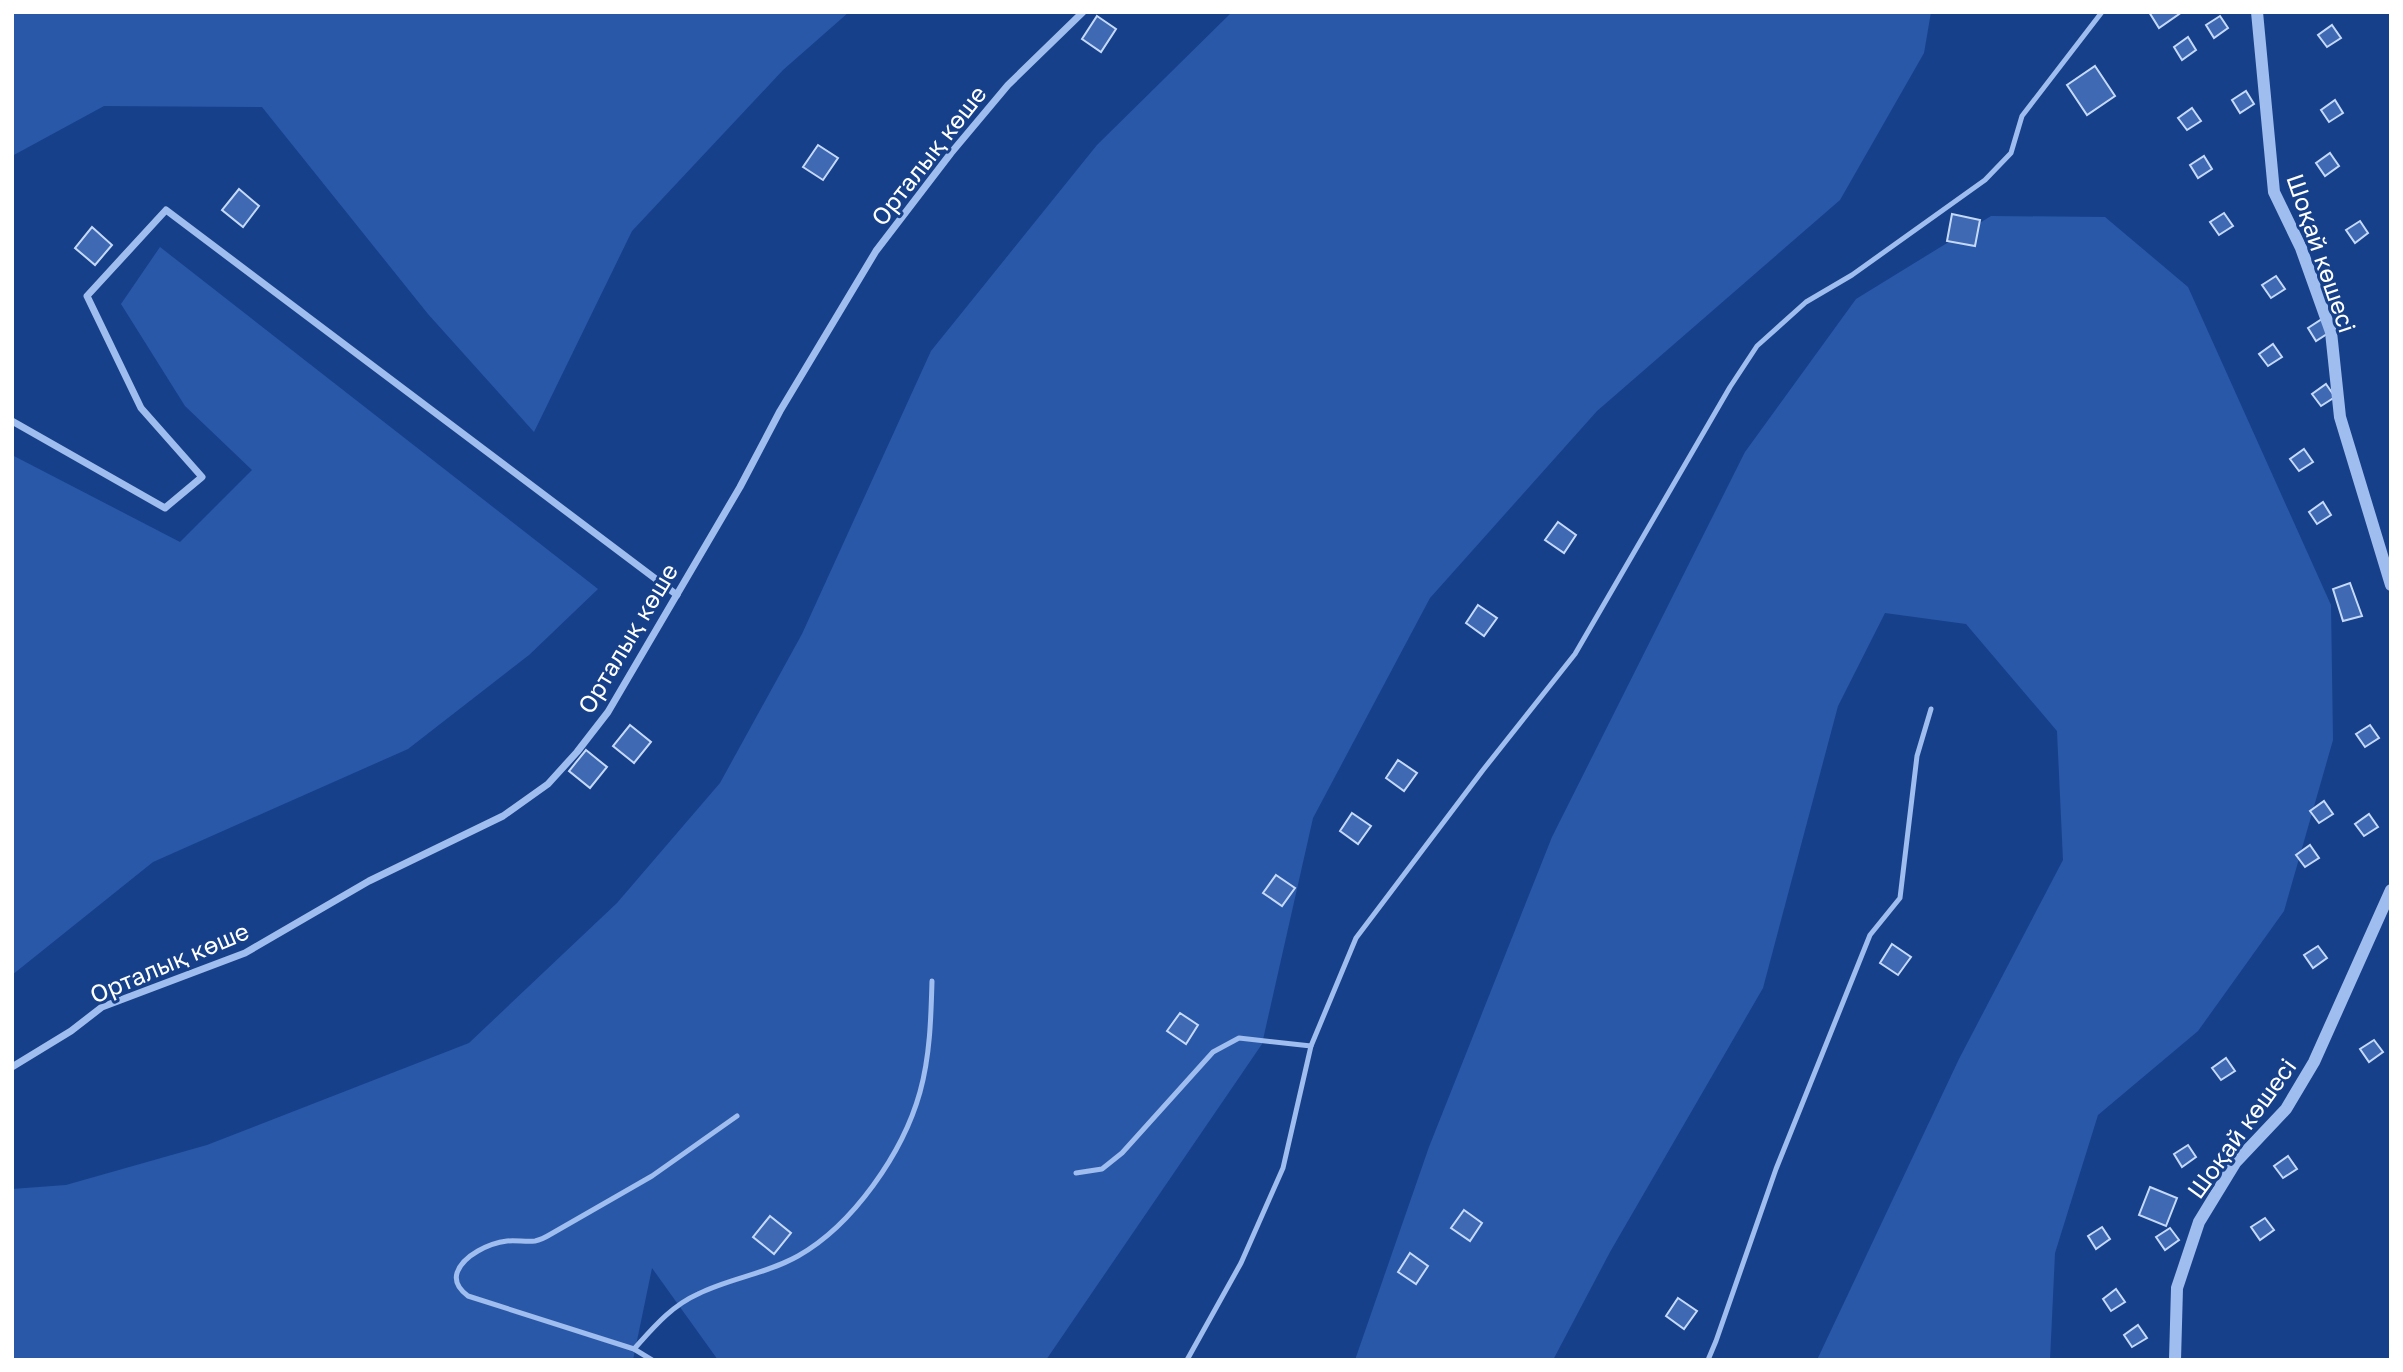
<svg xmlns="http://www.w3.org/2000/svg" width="2403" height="1372" font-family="'Golos Text',sans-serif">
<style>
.green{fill:#2958a9}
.building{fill:#3f69b3;stroke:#c5d9fa;stroke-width:2}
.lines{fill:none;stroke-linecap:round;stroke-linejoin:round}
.service{stroke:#9fbdee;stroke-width:5}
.minor{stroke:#9fbdee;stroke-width:7}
.tertiary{stroke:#9fbdee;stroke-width:12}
.labels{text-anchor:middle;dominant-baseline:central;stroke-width:6;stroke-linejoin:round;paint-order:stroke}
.street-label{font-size:24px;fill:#fff;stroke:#17408a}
</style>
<rect width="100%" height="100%" fill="#17408a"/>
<g class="green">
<polygon points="12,12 849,12 783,70 632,231 534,432 428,314 262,107 104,106 12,156"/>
<polygon points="1232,12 1931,12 1924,53 1840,200 1597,411 1430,598 1313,818 1262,1044 1046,1360 718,1360 652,1268 633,1360 12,1360 12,1189 66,1185 207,1145 469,1043 617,903 720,783 802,634 931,351 1097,145"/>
<polygon points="1991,216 2105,217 2188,287 2331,605 2333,740 2284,911 2198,1031 2098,1115 2055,1253 2050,1360 1817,1360 1959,1059 2063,860 2057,731 1966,624 1885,613 1838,706 1763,988 1610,1252 1553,1360 1355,1360 1429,1147 1552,837 1745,452 1856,299"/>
<polygon points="160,247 598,589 529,655 408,749 153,862 12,975 12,455 180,542 252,470 185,406 121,304"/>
</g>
<g class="building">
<polygon points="2149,12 2182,12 2159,28"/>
<polygon points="1097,16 1116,29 1101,52 1082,39"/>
<polygon points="2220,16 2228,28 2214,38 2206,25"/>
<polygon points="2332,25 2341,38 2327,47 2318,35"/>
<polygon points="2188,37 2196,50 2182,60 2174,47"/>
<polygon points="2095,66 2115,96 2087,115 2067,85"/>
<polygon points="2246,91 2254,104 2240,113 2232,100"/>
<polygon points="2335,100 2343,113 2329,122 2321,110"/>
<polygon points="2192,108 2201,121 2187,130 2178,118"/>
<polygon points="818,145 838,158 823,180 803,167"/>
<polygon points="2330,153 2339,166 2325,176 2316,163"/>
<polygon points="2204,156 2212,169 2198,178 2190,165"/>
<polygon points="239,189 259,206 243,227 222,210"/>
<polygon points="2224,213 2233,226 2219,235 2210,222"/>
<polygon points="1952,214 1980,220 1975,246 1947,241"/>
<polygon points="2360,221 2368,233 2355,243 2346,230"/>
<polygon points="92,227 112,245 95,265 75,248"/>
<polygon points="2276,276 2285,289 2271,298 2262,285"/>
<polygon points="2322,319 2330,332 2316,341 2308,328"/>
<polygon points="2273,344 2282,357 2268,366 2259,354"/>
<polygon points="2326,384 2335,397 2321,406 2312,394"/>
<polygon points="2304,449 2313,462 2299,471 2290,459"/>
<polygon points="2323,502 2331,515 2317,524 2309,512"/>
<polygon points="1558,522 1576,535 1564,553 1545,540"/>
<polygon points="2350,583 2362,616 2343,621 2333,589"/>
<polygon points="1478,605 1497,618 1484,636 1466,623"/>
<polygon points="630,725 651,742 634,763 613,746"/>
<polygon points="2370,725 2379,738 2365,747 2356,734"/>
<polygon points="586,750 607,767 590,788 569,771"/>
<polygon points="1398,760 1417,773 1404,791 1386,778"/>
<polygon points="2324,801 2333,814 2319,823 2310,811"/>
<polygon points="1352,813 1371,826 1358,844 1340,831"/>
<polygon points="2369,814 2378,827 2364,836 2355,824"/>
<polygon points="2310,845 2319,858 2305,867 2296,855"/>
<polygon points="1276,875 1295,888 1282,906 1263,893"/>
<polygon points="1892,944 1911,957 1898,975 1880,963"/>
<polygon points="2318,946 2327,958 2313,968 2304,955"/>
<polygon points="1180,1013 1198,1025 1186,1044 1167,1031"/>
<polygon points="2374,1040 2383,1052 2369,1062 2360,1049"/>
<polygon points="2226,1058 2235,1071 2221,1080 2212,1068"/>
<polygon points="2188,1145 2196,1157 2182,1167 2174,1154"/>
<polygon points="2288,1156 2297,1169 2283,1178 2274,1166"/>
<polygon points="2150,1187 2177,1198 2166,1226 2139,1215"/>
<polygon points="1464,1210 1482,1223 1470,1241 1451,1228"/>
<polygon points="770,1216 791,1233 774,1254 753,1237"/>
<polygon points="2265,1218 2274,1230 2260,1240 2251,1227"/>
<polygon points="2102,1227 2110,1239 2096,1249 2088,1236"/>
<polygon points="2170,1228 2179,1240 2165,1250 2156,1237"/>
<polygon points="1410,1253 1428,1266 1416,1284 1398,1272"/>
<polygon points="2116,1289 2125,1302 2111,1311 2103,1299"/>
<polygon points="1678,1298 1697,1311 1684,1329 1666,1316"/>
<polygon points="2138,1325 2147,1338 2132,1347 2124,1335"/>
</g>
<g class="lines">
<g class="service">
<polyline points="1076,1173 1102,1169 1122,1153 1213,1052 1239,1038 1311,1046"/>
<path d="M 634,1349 C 653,1328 671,1306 698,1294 C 730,1278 766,1274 798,1256 C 853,1225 903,1153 920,1092 C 930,1056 931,1018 932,981"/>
<path d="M 652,1360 L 634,1349 L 468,1296 C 460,1290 454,1283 457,1273 C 463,1255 490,1243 507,1241 C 516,1240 526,1242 535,1241 C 540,1240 546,1237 551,1234 L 652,1176 L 737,1116"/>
<polyline points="1187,1360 1241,1263 1283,1168 1311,1046 1356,938 1483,770 1575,654 1730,387 1757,346 1806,302 1852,275 1985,180 2011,153 2022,116 2102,12"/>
<polyline points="1708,1360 1716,1341 1776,1169 1870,935 1900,898 1917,756 1931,709"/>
</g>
<g class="minor">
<polyline points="12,421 165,508 202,477 141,408 87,296 166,210 677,595"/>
<polyline points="12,1067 71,1031 102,1007 245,953 369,881 503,816 548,784 577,752 608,712 740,487 780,411 876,251 951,153 1008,85 1083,12"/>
</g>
<g class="tertiary">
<polyline points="2257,12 2274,192 2301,248 2331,332 2340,417 2391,585"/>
<polyline points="2175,1360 2177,1288 2199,1222 2235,1163 2286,1109 2314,1062 2391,890"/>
</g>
</g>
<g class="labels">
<g class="street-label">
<text transform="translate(928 155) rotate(-52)">Орталық көше</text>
<text transform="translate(2322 253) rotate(71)">Шоқай көшесі</text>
<text transform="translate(627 638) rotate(-59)">Орталық көше</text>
<text transform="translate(169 962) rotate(-23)">Орталық көше</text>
<text transform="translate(2241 1128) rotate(-54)">Шоқай көшесі</text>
</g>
</g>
<rect width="2403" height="1372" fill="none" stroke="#ffffff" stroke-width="28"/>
</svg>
